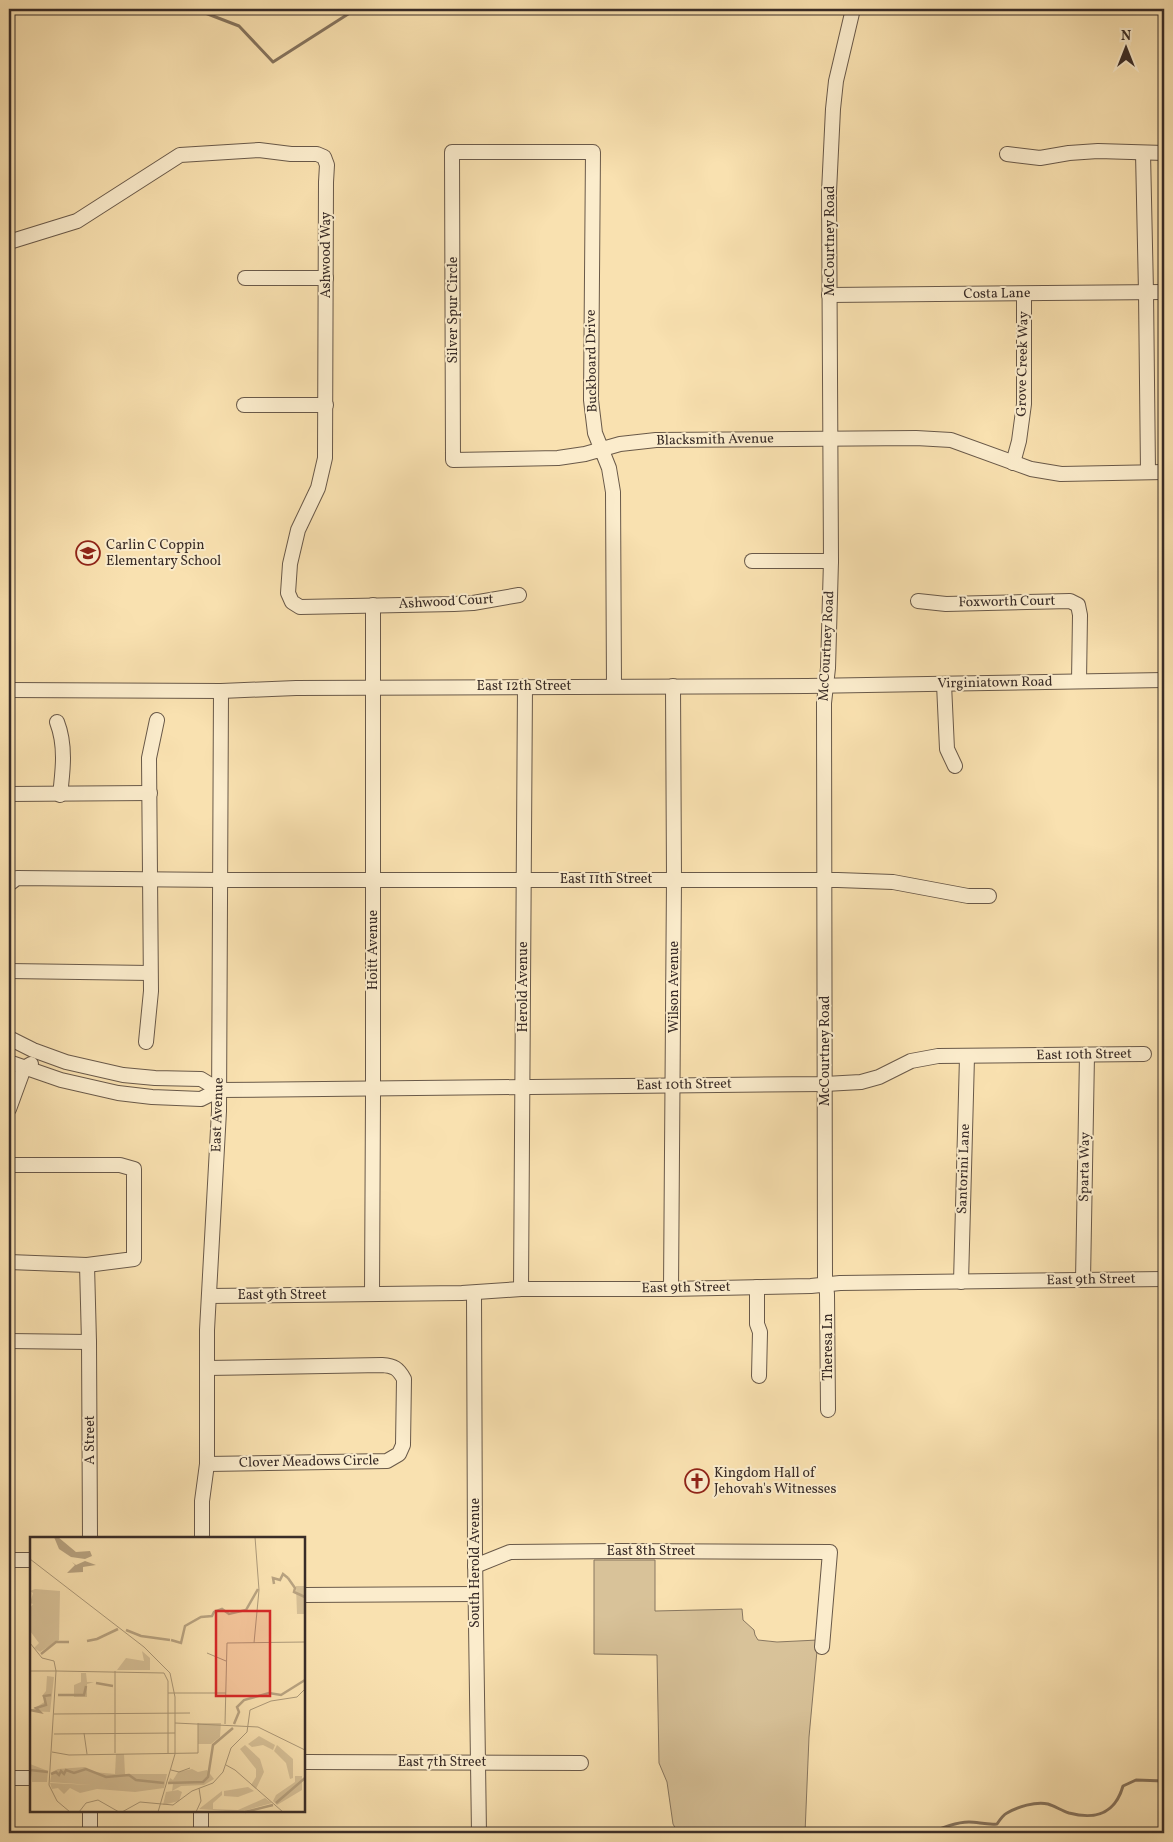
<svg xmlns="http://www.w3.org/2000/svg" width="1173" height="1842" font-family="Vollkorn,serif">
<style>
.green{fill:#d8c299;stroke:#887760}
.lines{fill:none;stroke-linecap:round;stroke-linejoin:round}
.stream{stroke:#85735d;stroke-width:3}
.minor-casing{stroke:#695949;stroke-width:16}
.minor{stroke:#fbeccc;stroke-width:14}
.labels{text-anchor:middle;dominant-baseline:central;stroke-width:4;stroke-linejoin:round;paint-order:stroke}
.street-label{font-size:14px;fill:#392c27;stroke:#fbeccc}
.poi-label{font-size:14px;fill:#392c27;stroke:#fbeccc;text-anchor:start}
.inset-river{fill:none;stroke:#b8a381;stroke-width:2.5}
.inset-road{fill:none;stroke:#ac9979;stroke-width:1}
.view{fill:#d62828;fill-opacity:0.15;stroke:#d62828;stroke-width:2.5}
.inset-edge{fill:none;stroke:#392c27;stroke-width:2.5}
</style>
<rect width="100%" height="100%" fill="#f9e1b0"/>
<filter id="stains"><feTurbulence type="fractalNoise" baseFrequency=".004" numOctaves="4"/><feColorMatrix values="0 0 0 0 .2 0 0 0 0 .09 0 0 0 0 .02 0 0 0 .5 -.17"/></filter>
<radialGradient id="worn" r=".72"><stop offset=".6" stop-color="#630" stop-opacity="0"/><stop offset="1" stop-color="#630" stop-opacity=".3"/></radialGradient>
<polygon class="green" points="594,1560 655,1560 655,1611 742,1609 743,1620 754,1630 755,1635 758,1640 777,1642 818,1640 809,1737 805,1833 678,1833 673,1824 667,1782 659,1763 657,1655 594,1654"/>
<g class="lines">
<g class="stream">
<polyline points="198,9 200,11 239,26 273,62 356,9"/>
<path d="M 930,1833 C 942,1828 956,1822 969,1822 C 978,1822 986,1825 997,1824 C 999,1821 1003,1815 1007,1813 C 1017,1807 1036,1801 1048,1804 C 1055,1806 1062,1811 1069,1813 C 1096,1820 1115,1814 1123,1786 L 1136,1780 L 1164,1781"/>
</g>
<g class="minor-casing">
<g id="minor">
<polyline points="1143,153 1146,292 1148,472"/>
<polyline points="1007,154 1040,158 1069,153 1098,151 1164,153"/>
<polyline points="9,242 77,221 180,155 259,150 291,154 317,154 324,157 327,165 326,182 325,458 318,488 298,530 290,564 288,593 292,602 300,607 454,604 473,603 519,595"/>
<polyline points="245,278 326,278"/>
<polyline points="829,295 1164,292"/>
<polyline points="244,405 326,405"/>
<polyline points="1013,463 1019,441 1024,404 1024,294"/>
<polyline points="752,561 831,561"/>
<polyline points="918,601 946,604 1070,601 1078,605 1080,615 1079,681"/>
<polyline points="944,684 947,749 955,766"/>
<polyline points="614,686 613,492 609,468 595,433 591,400 593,152 452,152 453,460 558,458 585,454 620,444 656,440 916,438 951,440 1031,469 1061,474 1164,472"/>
<polyline points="9,690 221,691 296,688 807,686 1164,680"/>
<path d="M 57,722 C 66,745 63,770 60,795"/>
<polyline points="9,794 150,793"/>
<polyline points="9,884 17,878 221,880 838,880 893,882 968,896 989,896"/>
<polyline points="9,971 150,973"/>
<polyline points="9,1038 33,1050 66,1062 123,1075 155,1078 201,1079 219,1090"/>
<polyline points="146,1042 151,991 149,758 157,720"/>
<polyline points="9,1062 61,1080 118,1093 152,1097 201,1099 219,1090 825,1084 861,1082 879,1077 911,1061 938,1056 1144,1054"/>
<polyline points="9,1109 24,1068 31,1064"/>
<polyline points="9,1165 120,1165 134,1169 134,1259 87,1265 9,1262"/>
<polyline points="87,1265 89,1342 90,1538"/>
<polyline points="1083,1280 1087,1055"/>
<polyline points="961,1282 967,1057"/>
<polyline points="757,1287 757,1324 760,1332 759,1376"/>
<polyline points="521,1289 525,686"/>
<polyline points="671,1289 674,879 673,686"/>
<polyline points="474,1293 475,1555 479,1833"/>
<polyline points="372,1294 373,1097 373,605"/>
<polyline points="209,1296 462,1293 521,1289 671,1289 811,1286 840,1283 1164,1279"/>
<polyline points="9,1341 89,1342"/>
<polyline points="828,1410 827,1294 825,1277 824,703 828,668 831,561 829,192 833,109 836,81 853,9"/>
<path d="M 207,1464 L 387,1461 L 399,1454 L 403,1445 L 404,1379 C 398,1368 394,1366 382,1365 L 207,1368"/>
<polyline points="202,1538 202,1501 207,1464 207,1330 219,1111 221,691"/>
<polyline points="9,1560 31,1560"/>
<polyline points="475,1566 510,1552 621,1551 830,1552 822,1647"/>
<polyline points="304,1595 475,1594"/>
<polyline points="304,1762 581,1763"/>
<polyline points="9,1778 31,1778"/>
<polyline points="90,1811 90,1833"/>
<polyline points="201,1833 201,1811"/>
</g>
</g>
<use href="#minor" class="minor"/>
</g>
<defs>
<g id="school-ring" transform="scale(1.25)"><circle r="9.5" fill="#fbeccc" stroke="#8f2418" stroke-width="1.5"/><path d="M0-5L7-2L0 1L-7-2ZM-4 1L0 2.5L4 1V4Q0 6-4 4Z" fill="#8f2418"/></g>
<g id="church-ring" transform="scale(1.25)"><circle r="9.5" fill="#fbeccc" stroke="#8f2418" stroke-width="1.5"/><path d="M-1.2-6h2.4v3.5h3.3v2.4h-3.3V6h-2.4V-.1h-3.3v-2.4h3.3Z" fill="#8f2418"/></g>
</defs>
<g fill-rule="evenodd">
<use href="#school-ring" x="88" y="553"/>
<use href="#church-ring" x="697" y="1481"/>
</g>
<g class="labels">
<g class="street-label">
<text transform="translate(830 241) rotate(-90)">McCourtney Road</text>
<text transform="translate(326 255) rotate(-90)">Ashwood Way</text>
<text transform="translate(997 294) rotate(-1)">Costa Lane</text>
<text transform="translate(453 310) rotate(-90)">Silver Spur Circle</text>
<text transform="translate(592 361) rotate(-91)">Buckboard Drive</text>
<text transform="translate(1023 364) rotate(-89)">Grove Creek Way</text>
<text transform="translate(715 440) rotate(-1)">Blacksmith Avenue</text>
<text transform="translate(446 602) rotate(-3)">Ashwood Court</text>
<text transform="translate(1007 602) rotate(-1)">Foxworth Court</text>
<text transform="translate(827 646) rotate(-87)">McCourtney Road</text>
<text transform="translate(995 683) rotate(-1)">Virginiatown Road</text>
<text x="524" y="686">East 12th Street</text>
<text x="606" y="879">East 11th Street</text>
<text transform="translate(373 950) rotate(-90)">Hoitt Avenue</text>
<text transform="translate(523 987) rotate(-90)">Herold Avenue</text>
<text transform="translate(674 987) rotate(-90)">Wilson Avenue</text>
<text transform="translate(825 1051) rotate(-90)">McCourtney Road</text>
<text transform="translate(1084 1055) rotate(-1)">East 10th Street</text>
<text transform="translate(684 1085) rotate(-1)">East 10th Street</text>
<text transform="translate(218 1115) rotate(-88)">East Avenue</text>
<text transform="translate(1085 1167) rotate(-89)">Sparta Way</text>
<text transform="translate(964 1169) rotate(-88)">Santorini Lane</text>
<text transform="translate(1091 1280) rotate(-1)">East 9th Street</text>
<text transform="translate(686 1288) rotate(-1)">East 9th Street</text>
<text x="282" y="1295">East 9th Street</text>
<text transform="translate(828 1347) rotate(-90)">Theresa Ln</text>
<text transform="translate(90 1440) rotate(-90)">A Street</text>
<text transform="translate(309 1462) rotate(-1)">Clover Meadows Circle</text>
<text x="651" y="1551">East 8th Street</text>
<text transform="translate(475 1563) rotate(-90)">South Herold Avenue</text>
<text x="442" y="1762">East 7th Street</text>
</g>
<g class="poi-label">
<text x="106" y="545">Carlin C Coppin<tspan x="106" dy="16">Elementary School</tspan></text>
<text x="714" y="1473">Kingdom Hall of<tspan x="714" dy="16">Jehovah's Witnesses</tspan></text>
</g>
</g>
<g transform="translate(30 1537)">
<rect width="275" height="275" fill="#f9e1b0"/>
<path d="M 266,49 L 275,49 L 275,77 L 267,77 ZM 5,52 L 30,54 L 29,103 L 10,115 L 4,111 L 9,106 L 0,94 L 0,71 L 3,67 L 0,66 L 3,56 L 0,54 ZM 112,114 L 120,121 L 120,133 L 87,133 L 96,121 L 114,124 ZM 51,136 L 56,136 L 57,145 L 64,145 L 57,147 L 57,160 L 44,160 L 44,148 L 51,145 ZM 17,139 L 24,140 L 20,175 L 0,174 L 16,164 L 12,159 L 16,154 ZM 168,186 L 191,186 L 190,200 L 181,207 L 168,207 ZM 229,199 L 245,208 L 243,213 L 233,208 L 222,210 L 218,207 ZM 215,208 L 230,222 L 234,235 L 226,252 L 221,248 L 226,240 L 226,232 L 210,212 ZM 247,208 L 263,222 L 263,241 L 260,242 L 256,226 L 244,214 ZM 86,217 L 94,217 L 95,237 L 137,237 L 134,251 L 105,255 L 67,252 L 50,256 L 40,251 L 34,257 L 28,251 L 22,252 L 20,246 L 61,248 L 20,245 L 22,235 L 28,232 L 55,230 L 63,235 L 85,237 ZM 0,227 L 18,234 L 17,245 L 2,245 ZM 162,232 L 168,235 L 177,233 L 184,242 L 174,248 L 151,249 L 142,254 L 143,247 L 138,247 L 140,241 L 143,243 L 148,235 ZM 265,239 L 272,239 L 272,253 L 247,268 L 243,264 L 246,258 L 265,245 ZM 218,250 L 224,254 L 208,260 L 194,259 L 194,254 ZM 148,253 L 152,255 L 149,264 L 133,268 L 136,255 ZM 192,254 L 192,258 L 183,266 L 183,272 L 208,273 L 235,261 L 242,266 L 210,275 L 169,272 Z" fill="#d8c299"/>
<path d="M 24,0 L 28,0 L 46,15 L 60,14 L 62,19 L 55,22 L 41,20 L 29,12 ZM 55,24 L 66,28 L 53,30 L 53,35 L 37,36 L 45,28 L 42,25 L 46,28 Z" fill="#b8a381"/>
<path class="inset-river" d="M 258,41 L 265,51 L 264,55 L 275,60M 244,47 L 243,41 L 250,43 L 253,37 L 258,41M 96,93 L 111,99 L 140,103M 141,103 L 151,106 L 155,89 L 171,80 L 182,79 L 184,75 L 192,72 L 199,77 L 216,73 L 228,52M 57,104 L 67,102 L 88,92M 11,117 L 26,105 L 39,105M 66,146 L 83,149M 28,158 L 54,158 L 56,149M 0,173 L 10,175 L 6,171 L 16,168 L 14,159 L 21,158M 204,187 L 209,175 L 207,170 L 214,163 L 239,156 L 251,158 L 275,143M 0,233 L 18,235M 21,237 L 26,235 L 29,238 L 31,234 L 34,237 L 36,233 L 44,236 L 56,232 L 76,240 L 99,238 L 106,243 L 134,246M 138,246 L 173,245 L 178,240 L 183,208 L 203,191M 246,266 L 275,241M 215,275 L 243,268"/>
<path class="inset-road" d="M 0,22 L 114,110 L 140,136 L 145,160 L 145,217 L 128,275M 0,106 L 12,121M 224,106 L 229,53 L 225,0M 177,116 L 196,124M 12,121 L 24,124 L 26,134 L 134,136 L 138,144 L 138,216M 0,134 L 26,134M 26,134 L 19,248 L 27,264 L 40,275M 85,134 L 85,216M 138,156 L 196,156M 24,177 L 160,176M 145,186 L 228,190 L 275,213M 195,187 L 197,106 L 275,105M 54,196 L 57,217M 24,197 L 145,196M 22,215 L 39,218 L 168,216 L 168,186M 196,228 L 205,233 L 253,275M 141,233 L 149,235 L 160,231M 49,275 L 56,266 L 68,263 L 89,275M 92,275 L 110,265 L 143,268 L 162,254 L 183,246 L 193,235 L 201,211 L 217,195 L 220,173 L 241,164 L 267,160 L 275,152M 166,275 L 171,264 L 169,251"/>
<path class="view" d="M 186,74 L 240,74 L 240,159 L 186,159 Z"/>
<rect width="275" height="275" class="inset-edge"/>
</g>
<rect width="1173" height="1842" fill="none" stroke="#f9e1b0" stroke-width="30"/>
<rect x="10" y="10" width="1153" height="1822" fill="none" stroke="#392c27" stroke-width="2.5"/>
<rect x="15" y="15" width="1143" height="1812" fill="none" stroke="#392c27"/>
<g transform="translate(1126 48)" stroke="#fbeccc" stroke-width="4" paint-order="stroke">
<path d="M0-4L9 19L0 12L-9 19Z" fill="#392c27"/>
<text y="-8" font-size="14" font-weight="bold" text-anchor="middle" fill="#392c27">N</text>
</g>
<rect width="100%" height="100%" filter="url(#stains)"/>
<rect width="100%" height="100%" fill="url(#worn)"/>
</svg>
